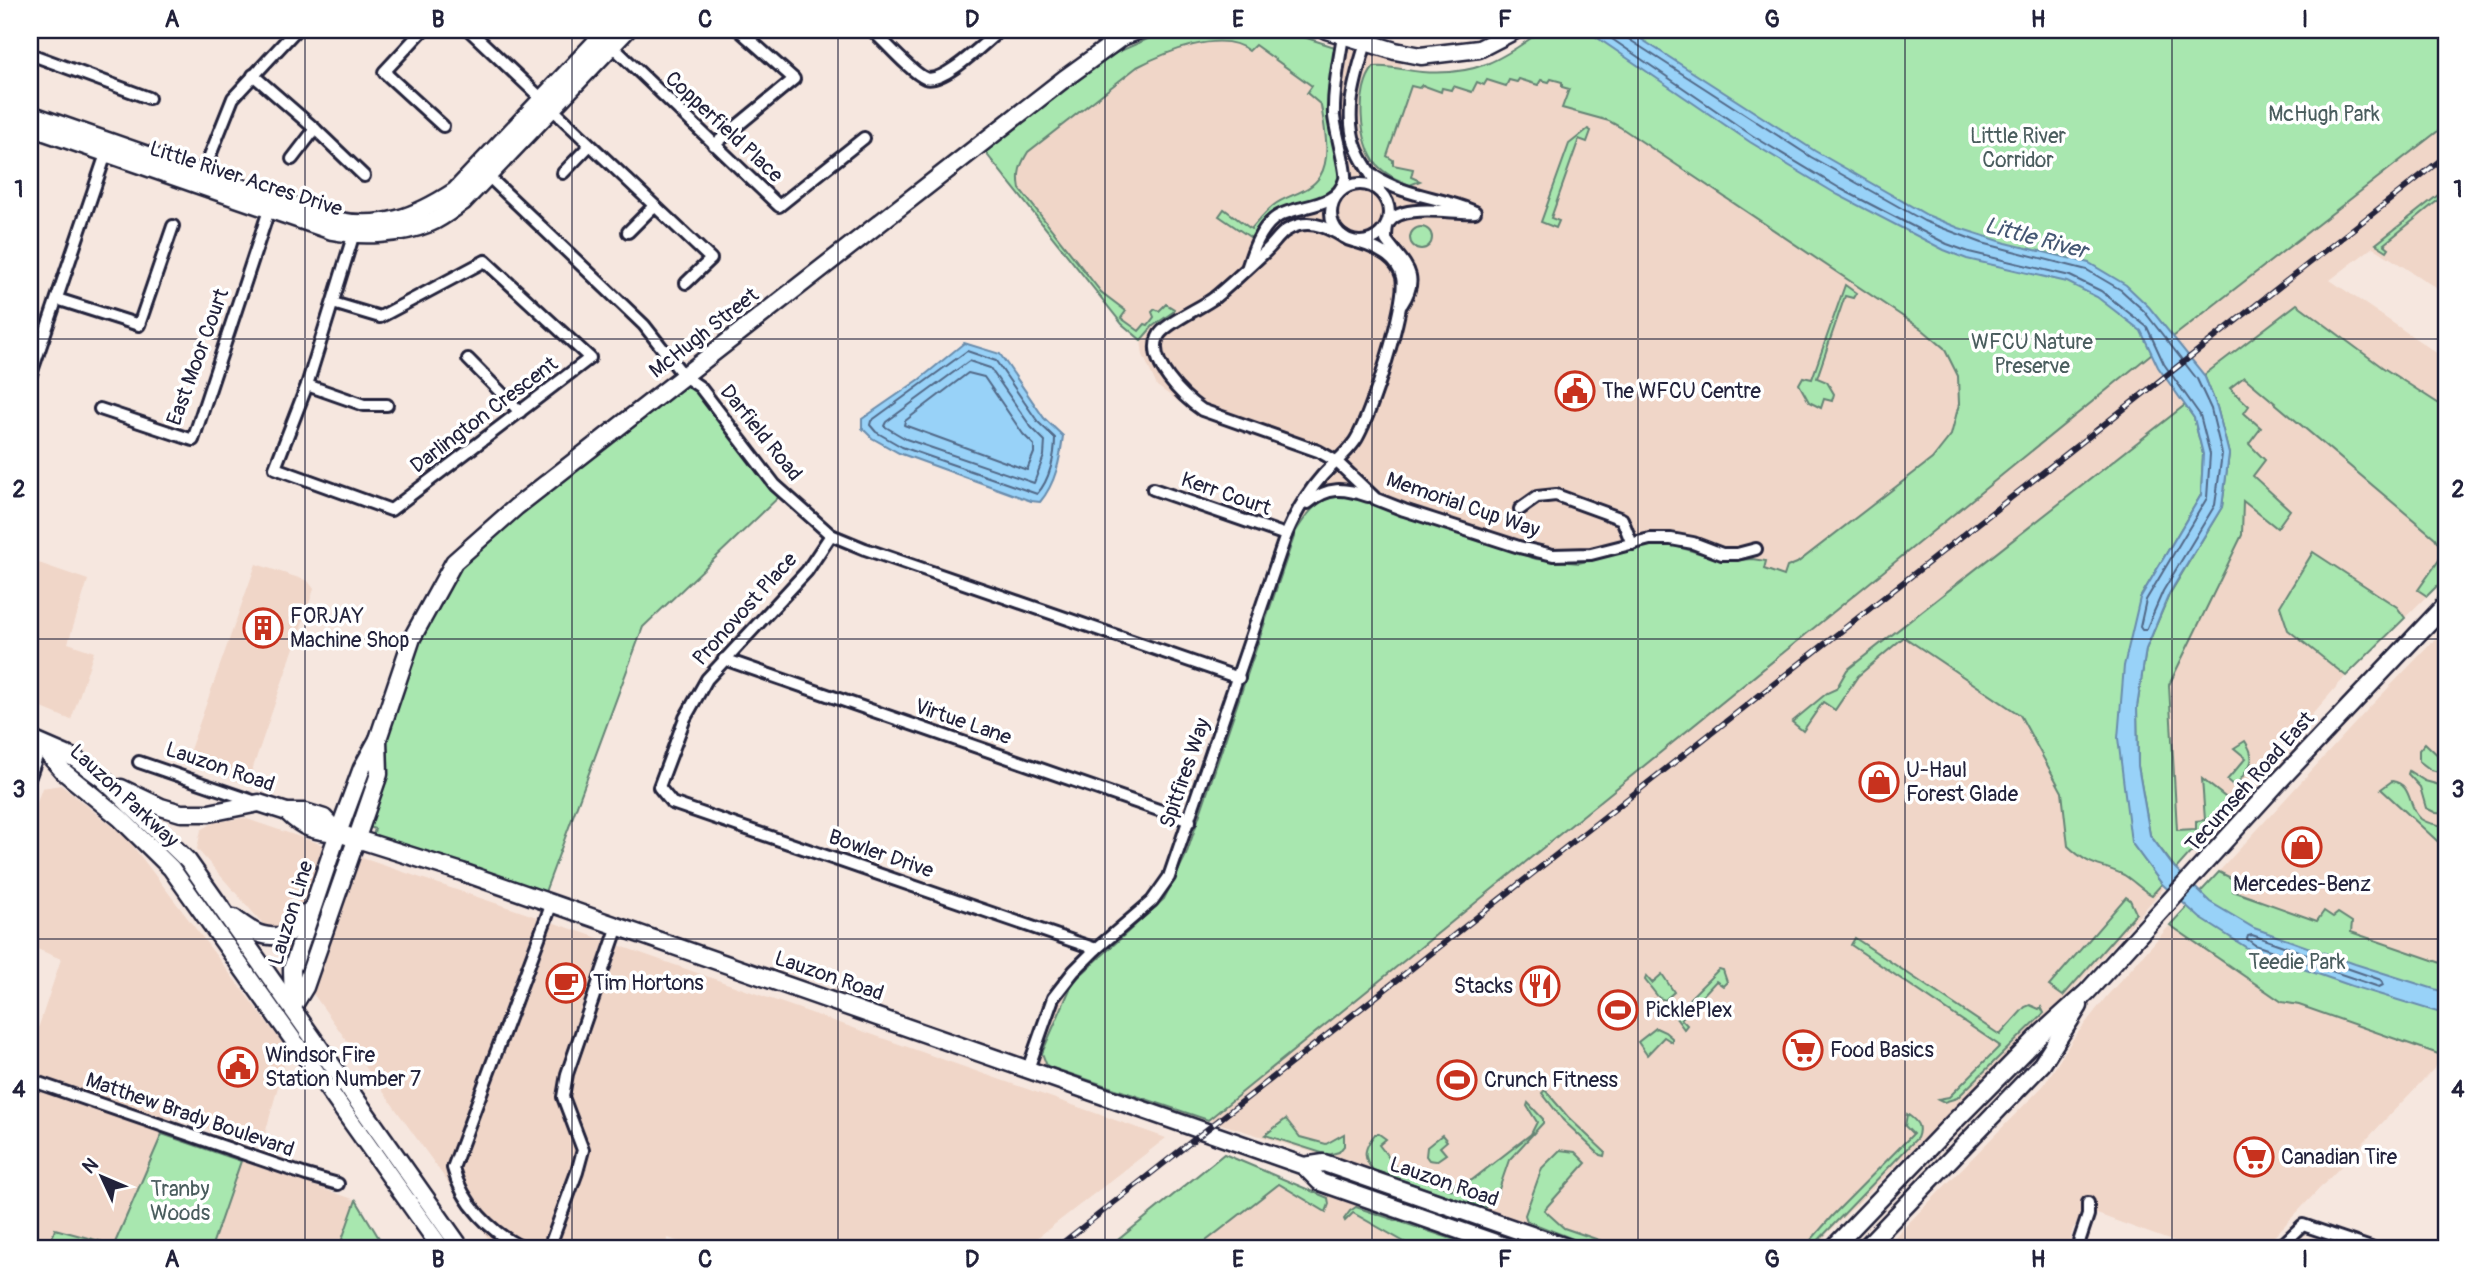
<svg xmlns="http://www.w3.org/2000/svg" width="2477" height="1278" font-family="Pangolin,sans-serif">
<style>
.built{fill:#f0d6c8}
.green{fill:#a8e7af;stroke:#658475;stroke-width:2}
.water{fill:#98d2f8;stroke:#698cac;stroke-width:2}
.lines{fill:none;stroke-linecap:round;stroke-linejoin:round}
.shore{stroke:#516887;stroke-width:2}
.street-casing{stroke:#22223b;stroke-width:16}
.secondary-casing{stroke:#22223b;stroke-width:21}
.street{stroke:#fff;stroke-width:10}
.secondary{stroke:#fff;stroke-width:16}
.rail-casing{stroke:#22223b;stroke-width:6}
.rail{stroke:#fff;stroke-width:3.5;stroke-dasharray:10;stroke-linecap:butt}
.grid{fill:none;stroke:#22223b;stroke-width:2;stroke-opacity:0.55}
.labels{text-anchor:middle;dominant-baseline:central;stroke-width:7;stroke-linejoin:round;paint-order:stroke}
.park-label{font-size:21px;fill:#4a5d5e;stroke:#fff}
.street-label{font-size:21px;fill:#22223b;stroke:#fff}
.poi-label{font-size:21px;fill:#22223b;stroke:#fff;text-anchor:start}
.water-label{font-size:23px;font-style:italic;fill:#455774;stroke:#fff}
.neatline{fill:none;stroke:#22223b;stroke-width:2.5}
.grid-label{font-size:23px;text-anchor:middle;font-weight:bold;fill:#22223b}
</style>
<rect width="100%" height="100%" fill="#f6e7df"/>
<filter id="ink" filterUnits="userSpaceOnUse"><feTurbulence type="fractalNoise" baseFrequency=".0143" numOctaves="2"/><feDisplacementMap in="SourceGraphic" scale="14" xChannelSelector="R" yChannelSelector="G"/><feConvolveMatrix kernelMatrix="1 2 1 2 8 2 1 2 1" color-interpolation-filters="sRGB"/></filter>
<g filter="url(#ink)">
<g class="built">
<polygon points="1169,30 1282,30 1341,49 1343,36 1395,51 1404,71 1437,73 1468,70 1498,60 1542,30 1586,30 1750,142 1899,228 1967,259 2067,282 2097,297 2141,331 2152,353 2447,124 2447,295 2373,247 2330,280 2447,360 2447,576 2346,676 2176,869 2150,835 2138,766 2137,707 2146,649 2169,595 2222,507 2229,454 2217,407 2204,376 2177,392 2194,418 2203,454 2201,495 2140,598 2124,666 2118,738 2131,842 2162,884 2163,889 2068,995 1828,1233 1815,1248 1582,1248 1331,1158 1208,1120 1199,1129 1028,1069 1053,998 1074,971 1096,949 1152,901 1169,877 1286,535 1295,514 1320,479 1335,462 1321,460 1199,416 1157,386 1143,355 1141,340 1122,324 985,152 1111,55"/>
<polygon points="30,560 88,580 68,643 94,652 71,720 30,703"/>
<polygon points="256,564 308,581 314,589 247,785 186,761"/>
<polygon points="2447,627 2447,975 2239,896 2212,879 2369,708"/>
<polygon points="61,785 126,837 288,1050 262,1145 173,1118 162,1134 114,1245 56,1229 49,1248 30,1248 30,1053 61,959 30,946 30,822 42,788"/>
<polygon points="244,818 581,932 1166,1138 1024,1248 697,1248 668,1238 664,1248 495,1248 264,925 197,849 201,830 215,822"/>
<polygon points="2170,925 2282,1002 2299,1005 2446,1056 2263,1248 2191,1248 2086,1210 2073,1229 2068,1248 1884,1248 2044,1085 2073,1039 2106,997"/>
<polygon points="241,1161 356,1200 339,1248 211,1248"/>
<polygon points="1279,1184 1325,1211 1328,1198 1319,1189 1491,1248 1197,1248"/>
</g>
<g class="green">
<path d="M 1168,30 L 1282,30 L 1341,49 L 1334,115 L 1344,170 L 1339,191 L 1273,220 L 1257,242 L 1219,216 L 1224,209 L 1251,229 C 1258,221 1265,212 1274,205 C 1288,194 1310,193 1320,176 C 1332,157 1324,126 1321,105 L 1307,93 L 1312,86 L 1255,45 L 1249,51 C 1222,28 1164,53 1137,67 L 1028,152 C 1020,165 1017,173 1020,189 L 1101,292 L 1126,311 L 1121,318 L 1139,331 L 1145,324 L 1148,325 L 1154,317 L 1152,312 L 1155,309 L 1159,311 L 1166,304 L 1174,309 L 1173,312 L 1153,326 L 1141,340 L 1122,324 L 985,152 L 1111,55 Z"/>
<path d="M 1542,30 L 2447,30 L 2447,124 L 2151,354 L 1208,1120 L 1047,1066 L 1042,1053 L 1073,982 L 1164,899 L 1186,855 L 1296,531 C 1312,506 1323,493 1354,496 L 1536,559 L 1579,563 L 1652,544 L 1675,546 L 1726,561 L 1752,559 L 1766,561 L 1764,569 L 1784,576 L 1787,567 L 1797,563 L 1932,459 L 1951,435 L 1959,404 L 1958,376 L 1944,348 L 1923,330 L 1620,127 L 1609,121 L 1562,108 L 1569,89 L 1562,87 L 1562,82 L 1551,79 L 1549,82 L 1541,80 L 1538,85 L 1519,79 L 1517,82 L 1509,80 L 1506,86 L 1487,80 L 1484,85 L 1477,82 L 1472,92 L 1453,86 L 1451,90 L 1442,88 L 1441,92 L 1422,85 L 1419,88 L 1411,86 L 1387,156 L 1393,160 L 1393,165 L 1413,169 L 1411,177 L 1420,181 L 1410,185 C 1398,180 1386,175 1377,165 C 1359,144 1355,88 1374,67 C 1390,65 1406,71 1422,72 C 1475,76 1502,60 1542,30 Z"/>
<polygon points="1588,129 1591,131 1587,142 1579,139 1551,218 1559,221 1556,228 1541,222 1569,144"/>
<polygon points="2447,188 2447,193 2384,244 2389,248 2387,251 2376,244"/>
<circle cx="1421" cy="238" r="11"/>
<polygon points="1845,285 1856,293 1853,298 1845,296 1817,378 1827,382 1834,394 1832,401 1824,399 1821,408 1809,402 1799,384 1803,377 1812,379"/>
<polygon points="2297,304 2382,367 2447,409 2447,576 2427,596 2418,590 2439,560 2442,550 2435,538 2244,377 2230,388 2249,406 2244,413 2261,428 2249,444 2265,460 2253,476 2290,510 2277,528 2243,501 2242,535 2169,685 2177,830 2196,829 2196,821 2205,820 2202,779 2234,804 2176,869 2150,835 2138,766 2137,707 2146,649 2169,595 2222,507 2229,454 2217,407 2204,375"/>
<polygon points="684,376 783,493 643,627 542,900 370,844 375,829 361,824 378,739 412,638 454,562"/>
<path d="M 2185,405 L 2194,418 L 2203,454 L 2201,495 L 2140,598 L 2131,842 L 2162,884 L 2152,895 C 2141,890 2134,881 2124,875 C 2099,863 2091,868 2068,846 L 2062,792 L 2020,715 L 1904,637 L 1858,676 L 1835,710 L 1823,702 L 1803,731 L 1792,722 L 1827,693 L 1836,689 L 1847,670 Z"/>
<polygon points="2313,552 2397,607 2405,618 2346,676 2288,630 2280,606"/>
<path d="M 2245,741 C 2259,762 2248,768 2235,787 L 2227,780 L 2246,758 L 2234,748 Z"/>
<polygon points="2425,743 2447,764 2447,774 2431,770 2419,761 2419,750"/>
<polygon points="2409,771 2425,781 2447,787 2447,814 2436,813 2426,808 2420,787 2408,774"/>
<path d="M 2392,781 C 2413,784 2407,807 2421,819 C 2429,825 2438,824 2447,827 L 2447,850 L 2381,789 Z"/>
<polygon points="2219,872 2233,879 2235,883 2233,891 2317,921 2324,911 2333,917 2338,913 2352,922 2351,932 2447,965 2447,1057 2299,1005 2282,1002 2170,925"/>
<polygon points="2126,897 2130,900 2136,913 2063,996 2049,986"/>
<polygon points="1855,938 2000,1035 2025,1007 2030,1005 2039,1009 2041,1007 2044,1013 1957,1098 1944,1102 1938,1099 1949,1097 2000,1046 1851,945"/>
<polygon points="1719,969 1723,970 1727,982 1723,986 1716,981 1681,1019 1687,1025 1684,1029 1676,1018 1679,1009"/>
<polygon points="1662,974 1674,992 1665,1000 1659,998 1645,980 1646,976 1652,983"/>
<polygon points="1656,1028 1665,1032 1672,1038 1672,1042 1664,1037 1647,1055 1638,1042"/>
<polygon points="1545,1090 1568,1117 1605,1152 1604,1156 1600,1155 1563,1120 1542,1093"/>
<path d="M 1528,1103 L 1543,1119 L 1543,1123 L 1509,1160 L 1497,1195 L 1487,1207 L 1480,1207 L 1373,1170 C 1361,1156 1365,1147 1375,1134 L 1379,1134 L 1386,1139 L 1379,1145 L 1400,1172 L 1453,1190 L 1455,1183 L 1472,1180 L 1531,1134 L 1537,1122 L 1527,1106 Z"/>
<path d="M 1907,1114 C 1917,1121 1922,1126 1917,1138 L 1811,1248 L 1804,1248 L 1832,1216 L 1913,1134 L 1905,1126 Z"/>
<polygon points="1286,1119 1300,1137 1326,1144 1344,1134 1344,1146 1339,1152 1328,1155 1265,1135"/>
<polygon points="162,1134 241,1161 211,1248 49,1248 55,1229 114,1245"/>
<polygon points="1442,1135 1447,1141 1440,1147 1446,1154 1436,1161 1429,1160 1426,1156 1427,1147"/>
<polygon points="1560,1150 1575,1152 1586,1163 1544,1210 1564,1228 1622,1248 1596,1248 1527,1221 1525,1215 1542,1168"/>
<polygon points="1224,1154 1328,1198 1329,1204 1326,1212 1279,1184 1197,1248 1108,1248"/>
<polygon points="356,1200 385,1248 339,1248"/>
<polygon points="1356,1207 1467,1244 1472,1248 1415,1248 1353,1213 1345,1221 1344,1219 1350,1211"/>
</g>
<g class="water">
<polygon points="1586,30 1627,30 1815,151 1927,215 1959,228 2006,243 2089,263 2126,285 2149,307 2204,375 2217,407 2229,454 2222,507 2169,594 2146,649 2137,707 2138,766 2150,835 2173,866 2210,902 2254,928 2355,964 2447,993 2447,1015 2352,986 2252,951 2200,918 2162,884 2131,842 2118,738 2124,666 2140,598 2201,495 2203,454 2194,418 2158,367 2141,331 2097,297 2067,282 1967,259 1944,250 1838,195 1750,142"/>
<path d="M 964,343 L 1000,354 L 1044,418 L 1063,436 C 1060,459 1056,483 1040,502 L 1031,501 L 899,453 L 872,438 L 862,428 L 862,419 L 920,379 Z"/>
</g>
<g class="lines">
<g class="shore">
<polyline points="1599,30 1753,136 1841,189 1947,244 1969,252 2070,276 2101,291 2147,327 2164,364 2200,415 2210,454 2207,498 2146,600 2140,627 2142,630 2146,630 2163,591 2215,505 2222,454 2211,409 2197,379 2144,311 2121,290 2087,270 1982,243 1924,221 1811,157 1633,42 1626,37 1625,30"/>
<path d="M 967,351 L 996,361 L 1038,422 L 1055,438 C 1055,455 1050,480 1037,494 L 902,447 L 876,432 L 870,425 L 871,421 Z"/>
<polygon points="969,361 990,368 1031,427 1045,441 1044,456 1034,483 906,439 884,426 886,422"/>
<polygon points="968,373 984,377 1023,434 1034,445 1034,453 1027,470 904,425 905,421"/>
<polygon points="2252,935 2381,980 2383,985 2379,987 2255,945 2247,939 2248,936"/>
</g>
<g class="street-casing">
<g id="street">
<polyline points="423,30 384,72 443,126"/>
<polyline points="469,30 711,259 686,283"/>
<path d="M 872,30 C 884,41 912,73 925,78 C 943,85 985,42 1000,30"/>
<polyline points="609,43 779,206 864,138"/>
<path d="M 1366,43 C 1355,79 1341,120 1360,156 C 1366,168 1374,177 1379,190"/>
<polyline points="30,54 149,98"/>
<polyline points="253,75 315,129 364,176"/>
<polyline points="714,145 794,79 739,30"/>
<polyline points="292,159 315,129"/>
<polyline points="485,173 644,325 684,376 700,387 775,485 831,535 865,549 1239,678"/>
<polyline points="563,173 589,146"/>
<path d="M 1374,176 C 1406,197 1438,196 1473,211"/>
<polyline points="201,178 233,98 296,30"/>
<circle cx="1360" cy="213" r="29"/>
<polyline points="628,232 654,206"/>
<path d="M 1344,237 C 1330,229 1315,221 1299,225 C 1280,230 1278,240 1266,251 C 1249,267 1232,283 1214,298 C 1201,308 1163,324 1158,337 C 1147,362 1183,397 1202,410 L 1318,451 L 1336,461 L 1376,499 L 1404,510 L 1519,547 L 1553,555 L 1591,554 L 1650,539 L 1671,539 L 1693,543 L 1722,554 L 1737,554 L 1756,549"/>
<path d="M 1248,266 C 1253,250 1260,230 1274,219 C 1295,203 1337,211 1345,179 C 1347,170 1335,130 1334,116 C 1333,90 1339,62 1343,36"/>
<polyline points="57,299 139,325 173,226"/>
<polyline points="333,303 380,317 485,261 590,358 391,510 275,468 307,385 355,230"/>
<path d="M 1402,304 C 1422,274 1403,264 1386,240 C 1386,235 1386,228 1388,224 C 1399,202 1454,214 1475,212"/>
<polyline points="468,359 520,412"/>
<polyline points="30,377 108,148"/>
<polyline points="307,385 364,405 387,405"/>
<polyline points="100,409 193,440 271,204"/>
<polyline points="1153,489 1286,535"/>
<path d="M 1308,503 C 1328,486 1344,488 1368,496"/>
<polyline points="1520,509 1537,497 1556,495 1622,519 1632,544"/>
<polyline points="831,535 807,571 707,679 685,718 659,787 672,803 1096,949"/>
<polyline points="724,659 1190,821"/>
<polyline points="139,762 256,802"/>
<polyline points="30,776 41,745"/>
<path d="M 1028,1069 L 1053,998 L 1074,971 L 1096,949 L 1152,901 L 1169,877 L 1286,535 C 1295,514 1307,493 1322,476 C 1333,464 1346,454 1355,441 C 1370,419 1408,302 1402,277 C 1397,257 1375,247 1357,242"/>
<polyline points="30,1080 306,1175 338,1184"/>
<path d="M 523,1248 C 491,1233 462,1203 453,1168 L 552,903"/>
<polyline points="549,1248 577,1172 583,1150 563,1097 567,1074 618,926"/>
<polyline points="2077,1248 2088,1215 2088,1203"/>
<polyline points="2279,1248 2303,1225 2371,1248"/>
</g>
</g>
<g class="secondary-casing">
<g id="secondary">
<polyline points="1326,30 1395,51 1421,56 1479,49 1516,30"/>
<path d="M 30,114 L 334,220 C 382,230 415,217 455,191 L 607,30"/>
<path d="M 30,127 L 332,231 C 363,237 400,235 430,223 C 442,218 453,209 463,202 L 627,30"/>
<polyline points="30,739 76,759 103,779 188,861 461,1248"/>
<polyline points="42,747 64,772 120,818 171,868 441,1248"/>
<polyline points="121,788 161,807 181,813 209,813 259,803 287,812 305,812 324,818 338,833"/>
<path d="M 287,812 C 304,829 314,831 338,833 L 462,872 L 1304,1166 L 1320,1182 L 1510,1248"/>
<path d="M 234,918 C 253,932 260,938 285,936 L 307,912"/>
<polyline points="294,1005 305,987 379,774 378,739"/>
<polyline points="293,1007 292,969 338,833 362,768 378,739 412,638 454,562 516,507 1064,79 1122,37 1140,30"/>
<polyline points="1304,1166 1324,1163 1569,1248"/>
<polyline points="1833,1248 1947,1129 2044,1031 2087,992 2280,780 2447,603"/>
<polyline points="1865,1248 2042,1064 2079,1006"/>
</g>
</g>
<use href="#street" class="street"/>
<use href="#secondary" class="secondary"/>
<g class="rail-casing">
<polyline id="rail" points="1056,1248 2447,155"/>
</g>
<use href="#rail" class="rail"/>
</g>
</g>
<path class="grid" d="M 305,30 L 305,1248M 572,30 L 572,1248M 838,30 L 838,1248M 1105,30 L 1105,1248M 1372,30 L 1372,1248M 1638,30 L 1638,1248M 1905,30 L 1905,1248M 2172,30 L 2172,1248M 30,339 L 2447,339M 30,639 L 2447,639M 30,939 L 2447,939"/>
<defs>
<g id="civic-ring" transform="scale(2.0125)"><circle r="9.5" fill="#fff" stroke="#c8321e" stroke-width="1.5"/><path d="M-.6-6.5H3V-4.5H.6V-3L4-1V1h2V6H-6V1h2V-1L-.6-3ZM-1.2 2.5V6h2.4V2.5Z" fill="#c8321e"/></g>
<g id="building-ring" transform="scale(2.0125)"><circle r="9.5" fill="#fff" stroke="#c8321e" stroke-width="1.5"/><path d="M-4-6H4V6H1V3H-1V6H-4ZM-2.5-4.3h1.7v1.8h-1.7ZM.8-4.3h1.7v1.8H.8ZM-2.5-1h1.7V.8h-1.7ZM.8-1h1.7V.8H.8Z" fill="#c8321e"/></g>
<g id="shop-ring" transform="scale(2.0125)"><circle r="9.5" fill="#fff" stroke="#c8321e" stroke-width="1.5"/><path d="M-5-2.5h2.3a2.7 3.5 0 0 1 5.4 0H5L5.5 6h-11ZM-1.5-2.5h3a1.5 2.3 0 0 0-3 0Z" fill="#c8321e"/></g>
<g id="cafe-ring" transform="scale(2.0125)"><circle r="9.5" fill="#fff" stroke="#c8321e" stroke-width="1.5"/><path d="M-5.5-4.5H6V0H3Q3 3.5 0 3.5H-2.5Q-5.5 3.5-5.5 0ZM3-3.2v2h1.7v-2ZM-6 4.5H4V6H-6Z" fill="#c8321e"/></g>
<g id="restaurant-ring" transform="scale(2.0125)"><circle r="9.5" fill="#fff" stroke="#c8321e" stroke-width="1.5"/><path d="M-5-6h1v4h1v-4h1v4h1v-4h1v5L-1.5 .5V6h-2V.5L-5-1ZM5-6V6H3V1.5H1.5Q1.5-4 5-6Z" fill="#c8321e"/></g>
<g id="stadium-ring" transform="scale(2.0125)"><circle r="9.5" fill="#fff" stroke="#c8321e" stroke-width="1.5"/><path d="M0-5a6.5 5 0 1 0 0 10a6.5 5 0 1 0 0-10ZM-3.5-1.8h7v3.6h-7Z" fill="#c8321e"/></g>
<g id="supermarket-ring" transform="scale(2.0125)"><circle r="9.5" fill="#fff" stroke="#c8321e" stroke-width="1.5"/><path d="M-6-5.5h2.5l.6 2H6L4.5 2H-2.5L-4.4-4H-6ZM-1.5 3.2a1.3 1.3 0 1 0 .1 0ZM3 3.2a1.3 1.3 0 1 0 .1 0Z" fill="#c8321e"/></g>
</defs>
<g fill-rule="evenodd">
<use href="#civic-ring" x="1575" y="391"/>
<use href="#building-ring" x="263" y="628"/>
<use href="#shop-ring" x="1879" y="782"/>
<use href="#shop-ring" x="2302" y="847"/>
<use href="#cafe-ring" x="566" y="983"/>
<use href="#restaurant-ring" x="1540" y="986"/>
<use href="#stadium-ring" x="1618" y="1010"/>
<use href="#supermarket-ring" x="1803" y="1050"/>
<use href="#civic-ring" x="238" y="1067"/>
<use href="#stadium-ring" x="1457" y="1080"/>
<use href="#supermarket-ring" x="2254" y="1157"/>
</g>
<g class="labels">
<g class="park-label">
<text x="2324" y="114">McHugh Park</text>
<text x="2018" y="136">Little River<tspan x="2018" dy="24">Corridor</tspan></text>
<text x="2032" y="342">WFCU Nature<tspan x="2032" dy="24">Preserve</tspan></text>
<text x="2297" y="962">Teedie Park</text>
<text x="180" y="1189">Tranby<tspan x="180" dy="24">Woods</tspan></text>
</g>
<g class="street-label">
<text transform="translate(724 127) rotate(43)">Copperfield Place</text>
<text transform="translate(246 179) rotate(18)">Little River Acres Drive</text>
<text transform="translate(704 333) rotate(-38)">McHugh Street</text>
<text transform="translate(198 357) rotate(-70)">East Moor Court</text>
<text transform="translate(484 415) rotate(-37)">Darlington Crescent</text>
<text transform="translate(761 433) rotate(51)">Darfield Road</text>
<text transform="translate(1226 494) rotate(19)">Kerr Court</text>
<text transform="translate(1463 505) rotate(19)">Memorial Cup Way</text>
<text transform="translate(745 609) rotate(-48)">Pronovost Place</text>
<text transform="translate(963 722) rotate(19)">Virtue Lane</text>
<text transform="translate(220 767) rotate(19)">Lauzon Road</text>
<text transform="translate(1185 773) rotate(-71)">Spitfires Way</text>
<text transform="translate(2250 782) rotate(-48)">Tecumseh Road East</text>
<text transform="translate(124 796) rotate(43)">Lauzon Parkway</text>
<text transform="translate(881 854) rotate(19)">Bowler Drive</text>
<text transform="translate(291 913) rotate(-73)">Lauzon Line</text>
<text transform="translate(829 976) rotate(19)">Lauzon Road</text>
<text transform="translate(190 1115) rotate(19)">Matthew Brady Boulevard</text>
<text transform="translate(1444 1182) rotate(19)">Lauzon Road</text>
</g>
<g class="poi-label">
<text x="1602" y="391">The WFCU Centre</text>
<text x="290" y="616">FORJAY<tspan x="290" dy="24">Machine Shop</tspan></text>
<text x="1906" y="770">U-Haul<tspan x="1906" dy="24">Forest Glade</tspan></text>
<text x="2302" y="884" text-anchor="middle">Mercedes-Benz</text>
<text x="593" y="983">Tim Hortons</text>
<text x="1513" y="986" text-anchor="end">Stacks</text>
<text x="1645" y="1010">PicklePlex</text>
<text x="1830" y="1050">Food Basics</text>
<text x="265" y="1055">Windsor Fire<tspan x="265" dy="24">Station Number 7</tspan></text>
<text x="1484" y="1080">Crunch Fitness</text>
<text x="2281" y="1157">Canadian Tire</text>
</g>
<g class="water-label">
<text transform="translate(2036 238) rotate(15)">Little River</text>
</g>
</g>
<rect width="2477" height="1278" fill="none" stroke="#fff" stroke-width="77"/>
<g transform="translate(102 1177) rotate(314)" stroke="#ffffff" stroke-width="5" paint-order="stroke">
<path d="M0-5L12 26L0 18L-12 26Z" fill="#22223b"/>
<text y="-10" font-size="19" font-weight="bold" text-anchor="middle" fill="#22223b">N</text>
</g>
<rect x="38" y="38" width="2400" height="1202" class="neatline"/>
<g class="grid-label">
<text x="172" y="27">A</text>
<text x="438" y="27">B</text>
<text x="705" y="27">C</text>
<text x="972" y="27">D</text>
<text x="1238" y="27">E</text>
<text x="1505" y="27">F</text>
<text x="1772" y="27">G</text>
<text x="2038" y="27">H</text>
<text x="2305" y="27">I</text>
<text x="19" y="197">1</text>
<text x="2458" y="197">1</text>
<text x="19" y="497">2</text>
<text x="2458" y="497">2</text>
<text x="19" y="797">3</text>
<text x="2458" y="797">3</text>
<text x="19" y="1097">4</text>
<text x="2458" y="1097">4</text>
<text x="172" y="1267">A</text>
<text x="438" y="1267">B</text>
<text x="705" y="1267">C</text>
<text x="972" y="1267">D</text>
<text x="1238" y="1267">E</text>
<text x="1505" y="1267">F</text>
<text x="1772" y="1267">G</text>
<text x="2038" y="1267">H</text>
<text x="2305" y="1267">I</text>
</g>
</svg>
